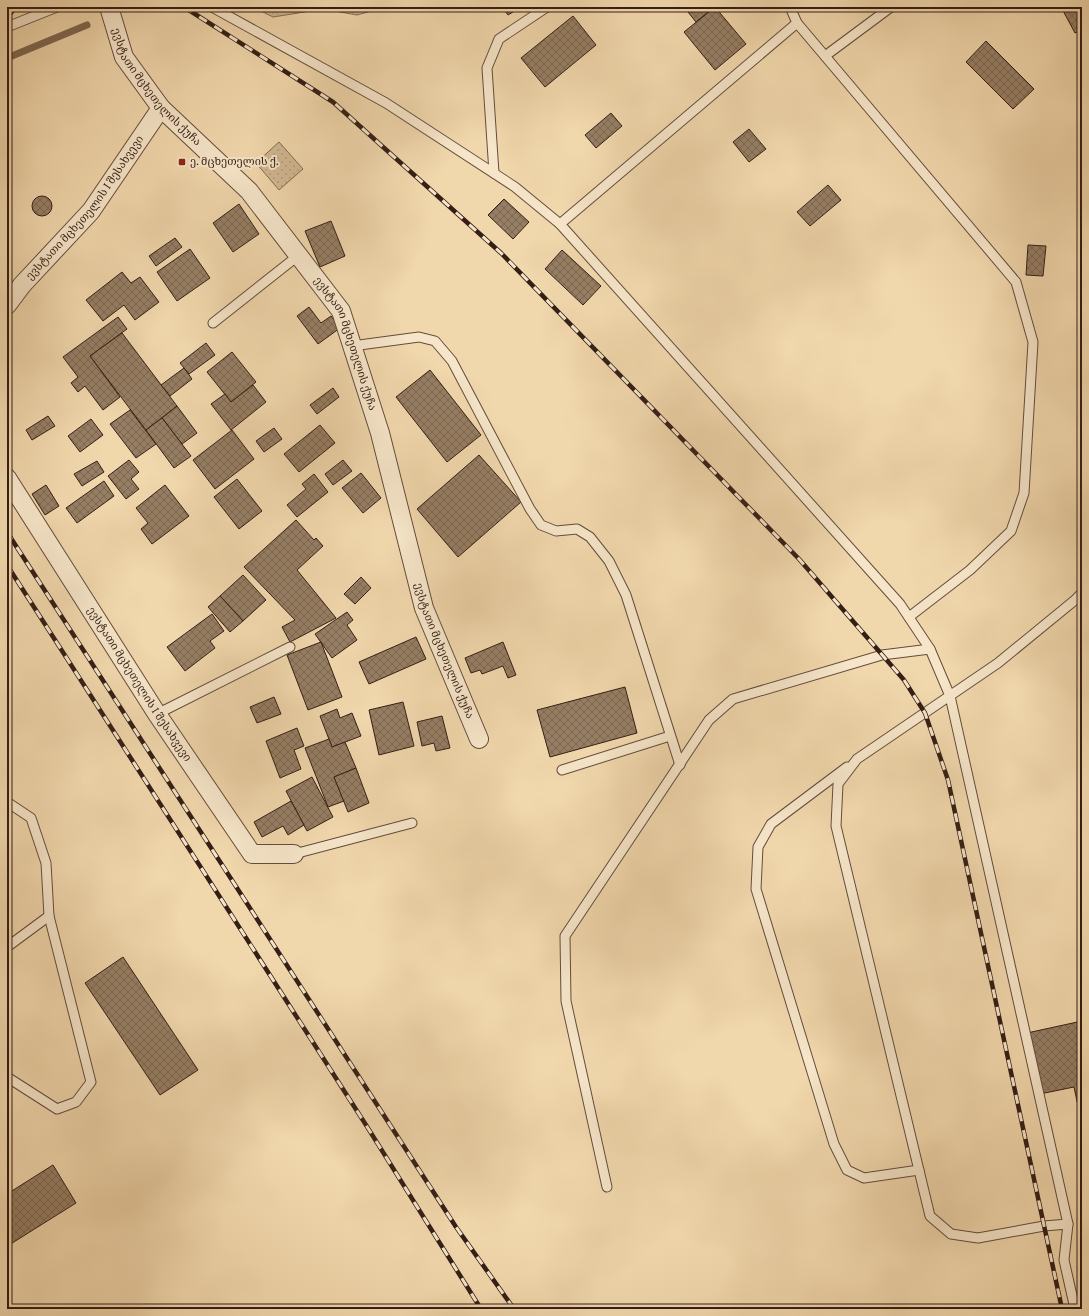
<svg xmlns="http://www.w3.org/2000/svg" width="1089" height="1316" font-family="Vollkorn,'Noto Serif Georgian',serif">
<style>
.grass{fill:url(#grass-dots);stroke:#826b54}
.forest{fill:url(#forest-crowns);stroke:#826b54}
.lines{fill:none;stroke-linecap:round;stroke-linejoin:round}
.stream{stroke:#7f6751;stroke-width:7}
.building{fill:url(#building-cross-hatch);stroke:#341e16}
.service-casing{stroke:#634c3c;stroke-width:11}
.minor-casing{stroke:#634c3c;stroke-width:20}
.service{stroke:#f6e5c9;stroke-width:9}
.minor{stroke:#f6e5c9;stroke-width:18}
.rail-casing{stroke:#341e16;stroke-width:4.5}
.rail{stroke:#f6e5c9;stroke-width:3;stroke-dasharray:9;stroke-linecap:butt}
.poi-dot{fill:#8f2418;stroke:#f6e5c9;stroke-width:1.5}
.labels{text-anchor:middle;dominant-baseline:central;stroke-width:4;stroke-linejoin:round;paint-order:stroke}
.street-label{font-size:11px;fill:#341e16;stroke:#f6e5c9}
.poi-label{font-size:11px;fill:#341e16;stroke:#f6e5c9;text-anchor:start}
</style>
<defs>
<pattern id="grass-dots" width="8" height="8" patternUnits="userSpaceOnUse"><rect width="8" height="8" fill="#d1b892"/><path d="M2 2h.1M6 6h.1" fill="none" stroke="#b49e7d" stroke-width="1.8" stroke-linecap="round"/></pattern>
<pattern id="forest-crowns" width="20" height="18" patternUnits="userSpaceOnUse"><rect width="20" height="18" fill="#d1b892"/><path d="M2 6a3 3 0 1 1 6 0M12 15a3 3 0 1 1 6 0" fill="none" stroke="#b49e7d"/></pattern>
<pattern id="building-cross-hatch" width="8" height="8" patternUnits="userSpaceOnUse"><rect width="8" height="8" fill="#967e64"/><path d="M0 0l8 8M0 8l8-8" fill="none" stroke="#7b6751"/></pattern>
</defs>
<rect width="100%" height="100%" fill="#f1d7ac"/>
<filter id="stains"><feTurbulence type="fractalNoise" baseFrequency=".005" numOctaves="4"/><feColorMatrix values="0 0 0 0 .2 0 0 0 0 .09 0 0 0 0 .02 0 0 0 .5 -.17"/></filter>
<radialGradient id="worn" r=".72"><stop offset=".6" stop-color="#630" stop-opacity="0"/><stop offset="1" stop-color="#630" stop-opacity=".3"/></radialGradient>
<polygon class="grass" points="279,142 303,169 279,190 256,163"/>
<polygon class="forest" points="253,7 386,7 357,15 323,9 273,17"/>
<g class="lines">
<polyline class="stream" points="7,58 87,25"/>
</g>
<g class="building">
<polygon points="7,7 18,7 11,16 7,13"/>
<polygon points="502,7 521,7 508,15"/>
<polygon points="684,7 714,7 696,22"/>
<polygon points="715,7 746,44 715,70 684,32"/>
<polygon points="1061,7 1082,7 1082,30 1075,33"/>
<polygon points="573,16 596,45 545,87 521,58"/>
<polygon points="986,41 1034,89 1013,109 966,62"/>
<polygon points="611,113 622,126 596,148 585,135"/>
<polygon points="749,129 766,149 749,162 733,142"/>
<polygon points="828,185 841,200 810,226 797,212"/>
<circle cx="42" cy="206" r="10"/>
<polygon points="504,199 529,222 513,239 488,215"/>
<polygon points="239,204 259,234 233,252 213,223"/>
<polygon points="331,221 345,256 320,267 305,231"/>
<polygon points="175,238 182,247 156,266 149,256"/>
<polygon points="1028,245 1046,246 1043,276 1026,275"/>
<polygon points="190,249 210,278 177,301 157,272"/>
<polygon points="562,250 601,286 583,305 545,269"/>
<polygon points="122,272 131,283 140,277 159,302 135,320 124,305 103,321 86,300"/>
<polygon points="309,307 321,323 331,316 340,328 318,344 297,316"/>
<polygon points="118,317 127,329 90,356 120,397 103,410 85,386 78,392 71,383 78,377 63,357"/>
<polygon points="122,333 177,406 146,430 90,356"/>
<polygon points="206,343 215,355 189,374 180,363"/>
<polygon points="232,352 256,382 231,402 207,372"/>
<polygon points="184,368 192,379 170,396 161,385"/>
<polygon points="430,370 481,435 447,462 396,397"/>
<polygon points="253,385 266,402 231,430 211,404 225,394 231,402"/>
<polygon points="333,388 339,397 317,414 310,405"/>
<polygon points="177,406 197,433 182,444 162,418"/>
<polygon points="130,410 156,444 136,458 110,424"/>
<polygon points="48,416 55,426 32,440 26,430"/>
<polygon points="162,418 191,456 174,468 146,430"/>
<polygon points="91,419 103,435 80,452 68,436"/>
<polygon points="320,425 335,443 299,472 284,454"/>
<polygon points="274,428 282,439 264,452 256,441"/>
<polygon points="232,430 254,459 215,489 193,460"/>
<polygon points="479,455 521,502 458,557 417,509"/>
<polygon points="129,460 139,472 131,479 139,489 126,499 108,476"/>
<polygon points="343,460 352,471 333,485 325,474"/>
<polygon points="97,461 104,472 82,486 74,474"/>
<polygon points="361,473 381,498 363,513 342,488"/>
<polygon points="314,474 328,492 297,517 287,505 306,489 302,484"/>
<polygon points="237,479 262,511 239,529 214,497"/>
<polygon points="104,481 114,496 77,523 66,508"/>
<polygon points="46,485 59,506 45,515 32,494"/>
<polygon points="165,485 189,516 152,544 141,529 148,523 136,508"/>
<polygon points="296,520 314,540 316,538 323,546 297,570 336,618 290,642 282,627 295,620 244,567"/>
<polygon points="243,575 266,600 243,621 220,596"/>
<polygon points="361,577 371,588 355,604 344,594"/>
<polygon points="220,596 243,621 230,632 208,607"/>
<polygon points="347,612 353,620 347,625 357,640 332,658 315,634"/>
<polygon points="212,614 224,631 210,641 215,648 185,671 167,647"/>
<polygon points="416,637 426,659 369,684 359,662"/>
<polygon points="321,642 342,697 308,710 287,655"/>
<polygon points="503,642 516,675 508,678 503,666 482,674 480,670 471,673 465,658"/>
<polygon points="625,687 637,733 550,757 537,710"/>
<polygon points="274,697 281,714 257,723 250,707"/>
<polygon points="403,702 414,746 379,755 369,710"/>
<polygon points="337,709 340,718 352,713 361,736 332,747 320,716"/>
<polygon points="442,716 450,748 436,751 434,743 422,746 417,722"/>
<polygon points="297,728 304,746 294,750 301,769 280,778 266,741"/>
<polygon points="329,739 332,747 345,742 356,768 334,777 344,801 328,807 305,748"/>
<polygon points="356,768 369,803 348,812 334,777"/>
<polygon points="312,777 333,817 307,831 286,791"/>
<polygon points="291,801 304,825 288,835 283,826 262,837 254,822"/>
<polygon points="123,957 198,1070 160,1095 85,983"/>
<polygon points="1082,1021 1082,1125 1074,1087 1040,1094 1027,1033"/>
<polygon points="53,1165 76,1203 9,1245 7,1242 7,1194"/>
</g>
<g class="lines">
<g class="service-casing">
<g id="service">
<polyline points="212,7 386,103 515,187 560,224 900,604 930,649 950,696 1068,1224 1044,1226 978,1238 951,1234 930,1216 836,826 838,784 857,759 998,663 1075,600 1082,593"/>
<polyline points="790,7 797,23"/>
<polyline points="7,27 57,7"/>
<polyline points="825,56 891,7"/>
<polyline points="494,173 487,68 499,39 547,7"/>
<polyline points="560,224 797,23 1016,282 1033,342 1024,493 1011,531 970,570 909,617"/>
<polyline points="213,323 299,255"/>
<polyline points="352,346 419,337 435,341 452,361 530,509 541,525 556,531 577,529 590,537 609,561 626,595 680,765"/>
<polyline points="157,714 290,647"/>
<polyline points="847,767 771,824 758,847 756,889 834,1144 847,1170 864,1178 919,1170"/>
<polyline points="562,770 670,736"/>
<polyline points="7,802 31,818 46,863 49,916 91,1082 76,1102 57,1109 7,1077"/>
<polyline points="294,854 412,823"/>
<polyline points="7,947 49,916"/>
<polyline points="607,1187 566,1001 565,936 709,720 733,699 882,655 930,649"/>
<polyline points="1068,1224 1064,1260 1075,1309"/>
</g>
</g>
<g class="minor-casing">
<g id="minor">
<path id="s1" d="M 109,7 L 124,57 L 161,108 L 249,191 L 341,311 L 380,433 L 424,608 L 479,739"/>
<path id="s2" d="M 7,305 L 22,285 L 91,211 L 161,108"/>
<path id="s3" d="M 7,478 L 157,714 L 252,854 L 294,854"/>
</g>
</g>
<use href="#service" class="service"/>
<use href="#minor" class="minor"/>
<g class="rail-casing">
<g id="rail">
<polyline points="184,7 333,102 501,253 799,559 904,680 925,713 948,780 1062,1309"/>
<polyline points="7,532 456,1227 514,1309"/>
<polyline points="7,565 366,1125 481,1309"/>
</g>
</g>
<use href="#rail" class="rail"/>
</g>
<rect class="poi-dot" x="178" y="158" width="8" height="8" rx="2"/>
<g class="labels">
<g class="street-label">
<text stroke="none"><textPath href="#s1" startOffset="95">ევსტათი მცხეთელის ქუჩა</textPath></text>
<text stroke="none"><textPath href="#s2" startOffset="125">ევსტათი მცხეთელის I შესახვევი</textPath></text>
<text stroke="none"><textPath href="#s1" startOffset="419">ევსტათი მცხეთელის ქუჩა</textPath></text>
<text stroke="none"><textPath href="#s1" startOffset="743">ევსტათი მცხეთელის ქუჩა</textPath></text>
<text stroke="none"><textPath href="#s3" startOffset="245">ევსტათი მცხეთელის I შესახვევი</textPath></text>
</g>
<g class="poi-label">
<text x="190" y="162">ე. მცხეთელის ქ.</text>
</g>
</g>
<rect width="1089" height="1316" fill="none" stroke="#f1d7ac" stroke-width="24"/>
<rect x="8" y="8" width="1073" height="1300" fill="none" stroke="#341e16" stroke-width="2"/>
<rect x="12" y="12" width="1065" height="1292" fill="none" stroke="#341e16"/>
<rect width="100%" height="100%" filter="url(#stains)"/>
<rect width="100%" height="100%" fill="url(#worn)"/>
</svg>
